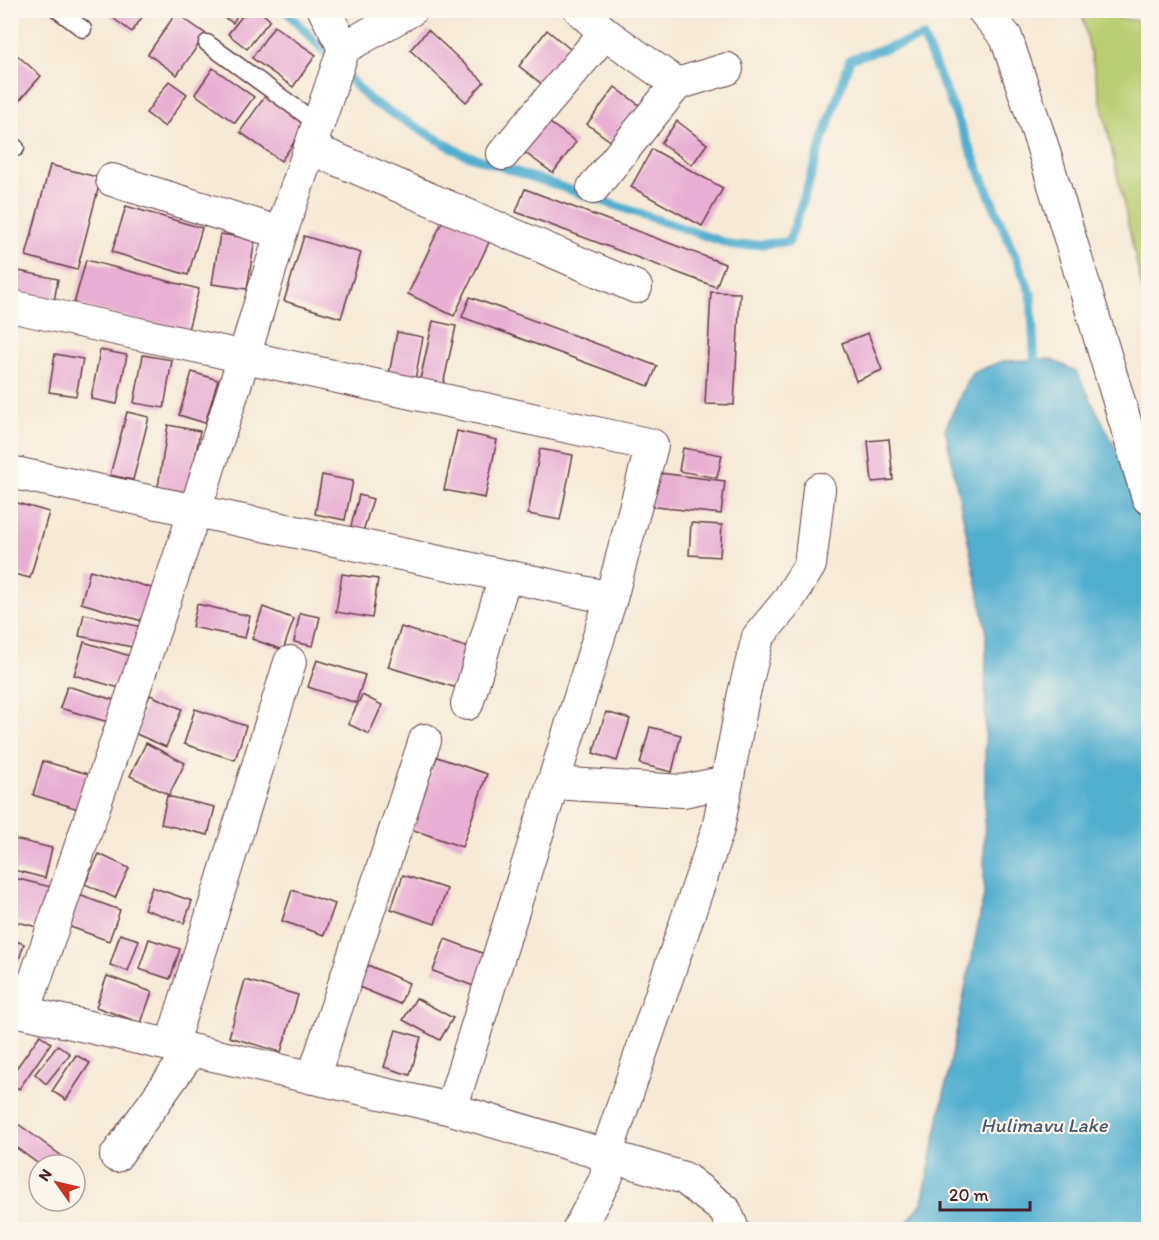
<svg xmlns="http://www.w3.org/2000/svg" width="1159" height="1240" font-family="Itim,sans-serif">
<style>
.green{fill:#b9ce72;stroke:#82764e;stroke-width:1.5}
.water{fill:#51aecf;stroke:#4e667d;stroke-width:1.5}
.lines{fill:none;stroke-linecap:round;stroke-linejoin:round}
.stream{stroke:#51aecf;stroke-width:9}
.building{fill:#e8aed3}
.lane-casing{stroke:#643d44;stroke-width:19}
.street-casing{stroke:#643d44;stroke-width:34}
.lane{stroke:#fff;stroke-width:16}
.street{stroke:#fff;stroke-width:32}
.labels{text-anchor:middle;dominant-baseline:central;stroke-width:4.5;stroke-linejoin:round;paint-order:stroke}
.water-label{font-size:20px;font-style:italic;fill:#4d586d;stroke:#fbf7ec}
</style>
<rect width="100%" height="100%" fill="#fbf7ec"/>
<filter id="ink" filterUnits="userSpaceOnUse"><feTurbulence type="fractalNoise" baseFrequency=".0167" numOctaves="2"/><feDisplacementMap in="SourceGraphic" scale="12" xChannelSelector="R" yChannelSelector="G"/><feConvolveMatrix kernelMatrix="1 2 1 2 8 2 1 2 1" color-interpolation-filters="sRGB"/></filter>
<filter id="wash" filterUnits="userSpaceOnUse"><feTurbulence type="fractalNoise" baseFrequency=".008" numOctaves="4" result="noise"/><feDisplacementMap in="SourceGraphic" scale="24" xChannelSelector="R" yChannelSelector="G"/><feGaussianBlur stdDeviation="1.35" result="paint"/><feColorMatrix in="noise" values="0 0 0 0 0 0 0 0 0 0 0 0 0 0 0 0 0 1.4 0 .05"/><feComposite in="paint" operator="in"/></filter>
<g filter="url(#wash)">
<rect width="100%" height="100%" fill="#f6e9d5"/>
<polygon class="green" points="1082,14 1148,22 1148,315"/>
<polygon class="water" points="1050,359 1076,371 1126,468 1148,561 1148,1229 901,1230 922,1203 984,895 986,628 945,429 961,394 972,373 1002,361"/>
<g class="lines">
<g class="stream">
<polyline points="285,10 334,62"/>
<polyline points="343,72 371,101 461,153 735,246 789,242 850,59 923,37 1031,294 1035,370"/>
</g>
</g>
<g id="blocks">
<g class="building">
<polygon points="107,10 147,10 132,32 106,13"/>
<polygon points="212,10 240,10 233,23"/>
<polygon points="247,10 259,10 270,20 247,49 228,34"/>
<polygon points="176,13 206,34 177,75 148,54"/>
<polygon points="274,26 316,55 293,87 252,58"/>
<polygon points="428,30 484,82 466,102 410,50"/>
<polygon points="547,30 581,58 553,93 519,66"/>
<polygon points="10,49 41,76 10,111"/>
<polygon points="213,68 254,97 235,123 195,94"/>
<polygon points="169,81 187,94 165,127 146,113"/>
<polygon points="615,87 643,108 616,145 587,124"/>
<polygon points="266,95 307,124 281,161 240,132"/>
<polygon points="543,118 576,142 553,173 520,149"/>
<polygon points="677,121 707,144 692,165 661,143"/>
<polygon points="652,149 723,188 702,226 631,187"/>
<polygon points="50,165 101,178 77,270 26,256"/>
<polygon points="525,189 725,264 716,287 516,212"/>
<polygon points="126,206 202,228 188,275 112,252"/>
<polygon points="445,216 491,238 454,316 408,294"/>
<polygon points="220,234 255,239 247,289 212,284"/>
<polygon points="304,236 361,253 341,318 284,301"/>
<polygon points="86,260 199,289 187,333 74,304"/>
<polygon points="14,270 58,279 53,307 10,298 10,286"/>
<polygon points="711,292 740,293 734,405 705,404"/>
<polygon points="470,297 657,366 649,386 462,317"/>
<polygon points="433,321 456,326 443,385 420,380"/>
<polygon points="397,332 423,337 414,385 388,380"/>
<polygon points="868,333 882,370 856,381 842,343"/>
<polygon points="100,350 127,355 117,404 91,399"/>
<polygon points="55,354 83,359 76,396 49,392"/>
<polygon points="143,355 172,360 164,408 134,403"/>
<polygon points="192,372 218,380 205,423 179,415"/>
<polygon points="127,412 149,417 133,480 110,475"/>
<polygon points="168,425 200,431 189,493 158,487"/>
<polygon points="457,431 497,440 485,498 444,490"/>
<polygon points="889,439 893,480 872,482 868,441"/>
<polygon points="683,448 722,455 717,478 679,471"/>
<polygon points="540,449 573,455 560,520 528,514"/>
<polygon points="651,472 725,481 721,514 647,506"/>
<polygon points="322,475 353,481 345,520 315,514"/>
<polygon points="359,495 373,499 361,538 349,534"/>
<polygon points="10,501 49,512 30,578 10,573"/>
<polygon points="691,523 722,525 720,557 689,555"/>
<polygon points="90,570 152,588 142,621 81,603"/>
<polygon points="342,574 378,579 372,618 336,612"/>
<polygon points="197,604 250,616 245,638 192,627"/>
<polygon points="263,607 294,619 283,650 252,639"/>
<polygon points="300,613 320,617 313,646 294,642"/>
<polygon points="84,614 142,627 137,648 79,636"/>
<polygon points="401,627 479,651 467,691 388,667"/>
<polygon points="84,642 140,659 130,691 74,675"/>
<polygon points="317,660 365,675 356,703 308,687"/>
<polygon points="67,686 121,702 115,724 60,708"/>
<polygon points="150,695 182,709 166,747 134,733"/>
<polygon points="362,695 382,705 369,734 348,724"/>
<polygon points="195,709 246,726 235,760 184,744"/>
<polygon points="606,712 630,719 617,761 593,753"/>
<polygon points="650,727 681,735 672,772 640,764"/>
<polygon points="146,743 185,763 169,795 130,776"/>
<polygon points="437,757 487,774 462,847 411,829"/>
<polygon points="43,761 95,776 85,811 33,795"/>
<polygon points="167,796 215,807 208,835 161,824"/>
<polygon points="10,838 52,848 45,878 10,869"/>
<polygon points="99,854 129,868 115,898 85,884"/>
<polygon points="403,875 447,889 435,924 391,909"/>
<polygon points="10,877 51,887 41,928 10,920"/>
<polygon points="152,887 192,901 184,923 144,909"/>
<polygon points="292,890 335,904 324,935 282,921"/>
<polygon points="76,894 120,910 109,941 65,925"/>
<polygon points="120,934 139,940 128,971 110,965"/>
<polygon points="10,939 24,944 11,985 10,985"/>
<polygon points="149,939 180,949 170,979 139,969"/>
<polygon points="445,939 490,956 479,988 433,971"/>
<polygon points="363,963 409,983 400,1004 354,985"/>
<polygon points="107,976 152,992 141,1023 96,1007"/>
<polygon points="245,980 298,995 281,1052 229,1037"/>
<polygon points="416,998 453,1018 440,1040 403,1020"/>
<polygon points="396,1030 421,1037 410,1075 384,1067"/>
<polygon points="40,1035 51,1043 19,1089 10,1083 10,1077"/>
<polygon points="58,1045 70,1054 46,1084 35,1074"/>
<polygon points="76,1055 90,1063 66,1100 52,1091"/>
<polygon points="10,1118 74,1165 40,1165 10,1143"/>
</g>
</g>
</g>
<g filter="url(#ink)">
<use href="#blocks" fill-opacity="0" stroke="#643d44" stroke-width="1.5"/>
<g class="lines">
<g class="lane-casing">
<g id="lane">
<polyline points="58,10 83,29"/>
<polyline points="207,43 318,124"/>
<polyline points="10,143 16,148"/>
</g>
</g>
<g class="street-casing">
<g id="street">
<polyline points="324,10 344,48"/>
<polyline points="580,10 605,33 677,84 727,69"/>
<polyline points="983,10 1006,37 1042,145 1148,498"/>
<polyline points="310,148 636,287"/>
<polyline points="503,154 605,33"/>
<polyline points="112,180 281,233"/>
<polyline points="593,188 677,84"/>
<polyline points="10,306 652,445 611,598 451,1109 10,1009"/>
<polyline points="10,472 611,598"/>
<polyline points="467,704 505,576"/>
<polyline points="553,783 683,791 727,782"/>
<polyline points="24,1012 195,511 244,357 281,233 344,48 411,10"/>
<polyline points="171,1046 290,662"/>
<polyline points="313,1078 425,740"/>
<polyline points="451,1109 606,1155 718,829 744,693 758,637 787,602 810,565 819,489"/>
<polyline points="116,1156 191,1051"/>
<polyline points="578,1230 607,1176 606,1155 684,1178 725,1210 732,1227 731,1230"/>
</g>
</g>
<use href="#lane" class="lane"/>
<use href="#street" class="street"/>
</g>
</g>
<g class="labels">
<g class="water-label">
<text x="1044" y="1125">Hulimavu Lake</text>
</g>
</g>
<rect width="1159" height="1240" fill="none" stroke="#fbf7ec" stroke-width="36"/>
<g transform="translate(57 1183) rotate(304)"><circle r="28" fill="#fbf7ec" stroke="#b4a19f" stroke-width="1.5"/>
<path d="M0-4.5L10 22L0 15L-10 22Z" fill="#c8321e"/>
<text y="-9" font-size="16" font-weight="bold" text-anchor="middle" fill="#4a1f2b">N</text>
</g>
<path d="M940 1201v9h90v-9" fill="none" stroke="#4a1f2b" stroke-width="3"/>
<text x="949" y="1201" font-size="18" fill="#4a1f2b" stroke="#fbf7ec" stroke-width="4.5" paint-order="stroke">20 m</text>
</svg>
